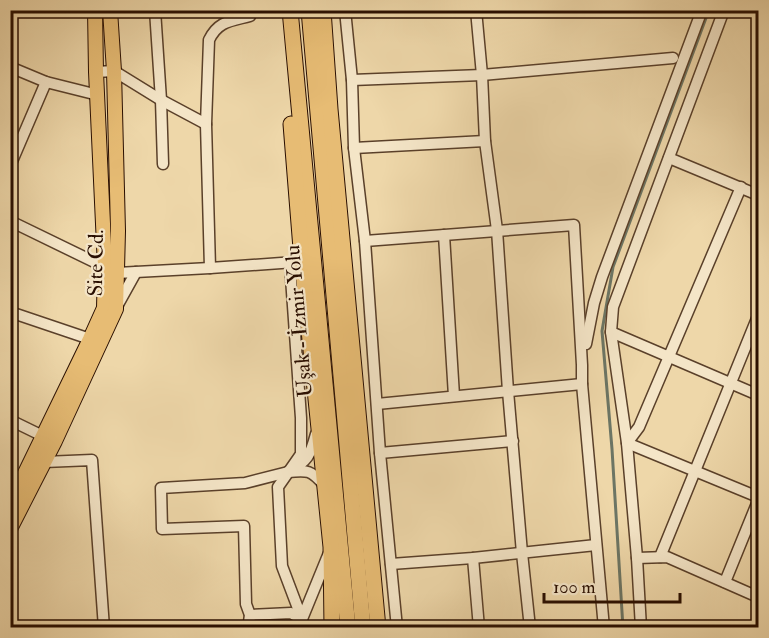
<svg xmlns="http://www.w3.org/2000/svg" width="769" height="638" font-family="'IM FELL Double Pica',serif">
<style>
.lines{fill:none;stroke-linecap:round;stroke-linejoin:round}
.stream{stroke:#6c7564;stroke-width:3}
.minor-casing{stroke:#5a402a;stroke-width:13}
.major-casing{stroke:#290e00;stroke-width:16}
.highway-casing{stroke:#290e00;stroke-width:17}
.minor{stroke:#f4e5c7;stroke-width:10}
.major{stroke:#e7bc74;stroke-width:14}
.highway{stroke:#e7bc74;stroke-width:15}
.labels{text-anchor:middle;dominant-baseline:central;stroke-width:4.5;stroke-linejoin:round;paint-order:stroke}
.street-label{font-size:21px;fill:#290e00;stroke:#f4e5c7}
</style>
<rect width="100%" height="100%" fill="#eed7a9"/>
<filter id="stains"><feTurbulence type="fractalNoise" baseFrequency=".00333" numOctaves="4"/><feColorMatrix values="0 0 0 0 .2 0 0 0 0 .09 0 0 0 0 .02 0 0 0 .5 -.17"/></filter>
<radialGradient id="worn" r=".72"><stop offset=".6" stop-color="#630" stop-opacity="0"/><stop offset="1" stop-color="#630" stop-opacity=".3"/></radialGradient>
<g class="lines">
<polyline class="stream" points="623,628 612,449 602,331 613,267 709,10"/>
<g class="minor-casing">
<g id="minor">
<polyline points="155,10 161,100 163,164"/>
<polyline points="345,10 352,80 354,148 365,241 380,453 397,628"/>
<polyline points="476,10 482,75 485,141 497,230 508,391 522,553 530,628"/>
<polyline points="10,67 46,82 98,95"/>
<polyline points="96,72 114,71 161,100 206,124"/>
<polyline points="352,80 482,75 673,58"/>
<polyline points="354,148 485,141"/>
<polyline points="669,158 758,195"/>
<polyline points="10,166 46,82"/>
<polyline points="741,187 639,427 627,443 758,497"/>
<polyline points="10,221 117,273 210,268 295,262"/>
<polyline points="444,235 454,396"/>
<polyline points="365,241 574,225 582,365 582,384 604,628"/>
<polyline points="290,264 301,418 301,454 278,487 282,566 302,619 301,628"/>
<path d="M 210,268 L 206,124 L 209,40 C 218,21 231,21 250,16 L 253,10"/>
<polyline points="116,308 136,272"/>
<polyline points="10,312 90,339"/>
<polyline points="611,332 758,395"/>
<polyline points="586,344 594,303 602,277 702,10"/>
<polyline points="377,404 582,384"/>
<polyline points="10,420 49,439"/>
<path d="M 316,434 C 310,456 308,461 288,472 C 308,470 311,470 324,485"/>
<polyline points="380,453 513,441"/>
<polyline points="44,462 92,460 104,628"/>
<polyline points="660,557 758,316"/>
<polyline points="473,558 479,628"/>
<polyline points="637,558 667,557 758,597"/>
<polyline points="391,564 473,558 596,545"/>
<polyline points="725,582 758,501"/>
<polyline points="250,615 291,613 302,619"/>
<polyline points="251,628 249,622 250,615 246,604 244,526 162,529 161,488 245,483 288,472"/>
<polyline points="290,628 302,619 329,553"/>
<polyline points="641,628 637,558 627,443 611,332 613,307 724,10"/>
</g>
</g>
<g class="major-casing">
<g id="major">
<polyline points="10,504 90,339 104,308 105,267 96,72 95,10"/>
<polyline points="10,529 55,441 116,309 118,231 114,71 110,10"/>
</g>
</g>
<g class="highway-casing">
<g id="highway">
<polyline points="290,10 348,628"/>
<polyline points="309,10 363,628"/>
<polyline points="323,10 330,109 378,628"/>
<polyline points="291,124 302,261 331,547 332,628"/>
</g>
</g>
<use href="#minor" class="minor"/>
<use href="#major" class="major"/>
<use href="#highway" class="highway"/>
</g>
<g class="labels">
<g class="street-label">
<text transform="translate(96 263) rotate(-89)">Site Cd.</text>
<text transform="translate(299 321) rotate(-95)">Uşak - İzmir Yolu</text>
</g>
</g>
<rect width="769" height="638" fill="none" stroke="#eed7a9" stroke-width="36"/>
<rect x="12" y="12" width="745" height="614" fill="none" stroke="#290e00" stroke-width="3"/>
<rect x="18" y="18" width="733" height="602" fill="none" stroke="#290e00" stroke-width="1.5"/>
<path d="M544 593v9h136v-9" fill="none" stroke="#290e00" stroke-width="3"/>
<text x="553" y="593" font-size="18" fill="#290e00" stroke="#f4e5c7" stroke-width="4.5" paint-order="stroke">100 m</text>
<rect width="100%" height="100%" filter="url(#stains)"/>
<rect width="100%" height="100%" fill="url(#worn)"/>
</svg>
